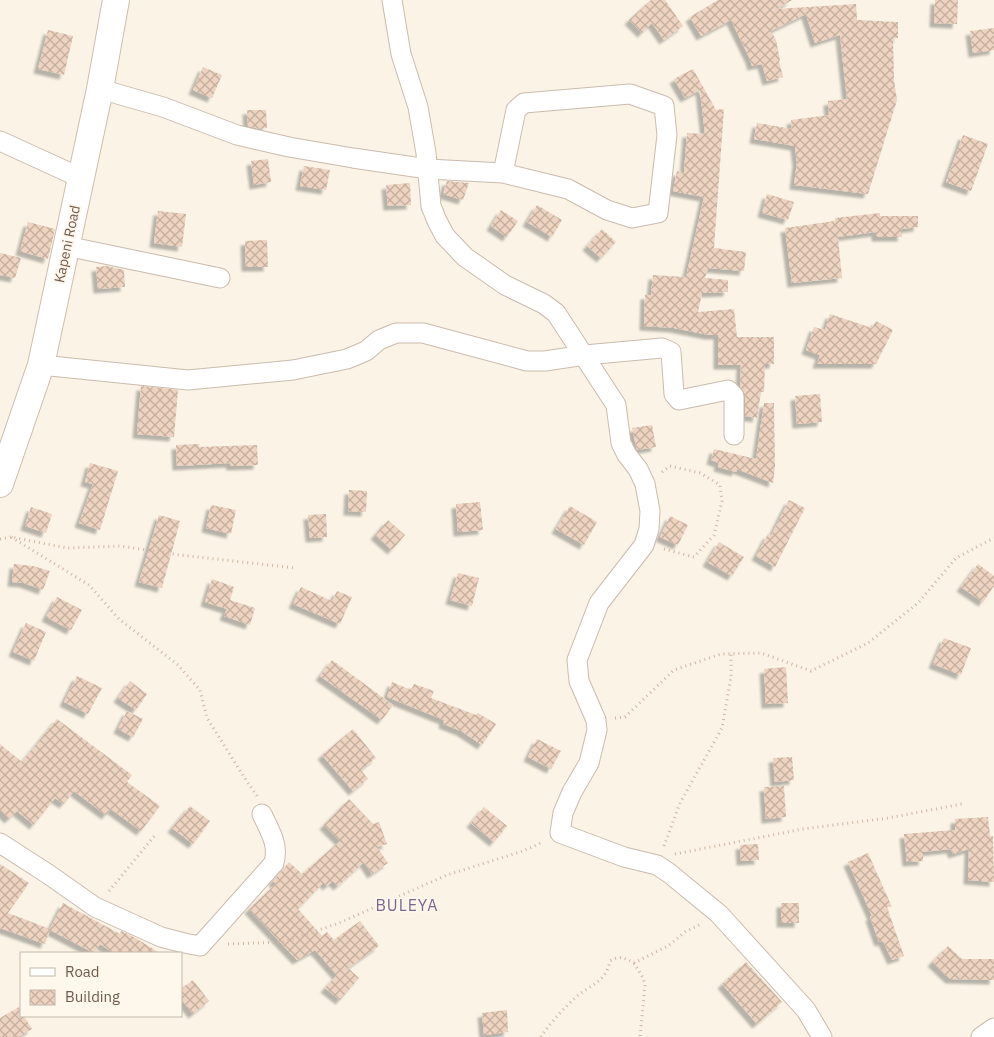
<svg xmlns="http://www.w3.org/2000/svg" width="994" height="1037" font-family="'IBM Plex Sans',sans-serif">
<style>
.building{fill:url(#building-cross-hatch);filter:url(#shadow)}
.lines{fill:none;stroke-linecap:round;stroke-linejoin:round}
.street-casing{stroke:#cbbbad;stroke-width:21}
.secondary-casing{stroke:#cfbdae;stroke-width:28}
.path{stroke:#d2b6a4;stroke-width:3;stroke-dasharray:1 4;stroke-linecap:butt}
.street{stroke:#fff;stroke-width:19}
.secondary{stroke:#fff;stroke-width:26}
.labels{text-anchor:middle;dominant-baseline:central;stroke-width:4;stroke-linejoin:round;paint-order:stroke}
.street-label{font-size:14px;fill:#715b4d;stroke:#fdf7ec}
.quarter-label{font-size:16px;letter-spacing:1px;fill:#80658d;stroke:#fdf7ec}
</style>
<defs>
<pattern id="building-cross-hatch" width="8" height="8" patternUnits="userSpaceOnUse" patternTransform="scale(1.25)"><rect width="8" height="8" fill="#edd3c0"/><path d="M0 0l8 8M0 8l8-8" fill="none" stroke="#c4ae9e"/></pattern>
<filter id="shadow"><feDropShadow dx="-4.5" dy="4.5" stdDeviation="1" flood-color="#0004"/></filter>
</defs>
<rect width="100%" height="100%" fill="#faf3e6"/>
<g class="building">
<polygon points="651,0 665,0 683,26 664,40 652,23 642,33 629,20"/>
<polygon points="718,0 792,0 777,9 856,4 857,20 898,22 898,38 893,38 894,80 897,100 868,194 794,185 797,162 795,146 754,139 757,123 792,129 791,120 829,115 828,101 847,99 840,35 815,43 806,14 771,31 776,40 780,60 779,61 783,77 767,81 762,64 752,66 750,59 731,20 701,36 690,17"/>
<polygon points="935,0 958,0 957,24 934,23"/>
<polygon points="994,28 994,50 973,53 970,31"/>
<polygon points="48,30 73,36 64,75 38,69"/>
<polygon points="203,67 222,75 212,98 193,90"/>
<polygon points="693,69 716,110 724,109 714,248 746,252 744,271 708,268 705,278 728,280 728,292 702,293 698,312 734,309 737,337 774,337 774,364 765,364 764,392 761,392 757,418 745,416 745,396 740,386 741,365 718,365 718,335 709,335 674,328 644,326 645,295 651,295 653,275 686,277 704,197 673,191 677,171 684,173 687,133 705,134 700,90 685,98 674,79"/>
<polygon points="247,110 266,110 267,128 260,129 248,126"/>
<polygon points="963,135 988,144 971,191 946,182"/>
<polygon points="268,159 271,182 254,185 251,161"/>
<polygon points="304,166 330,170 326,190 300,186"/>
<polygon points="447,181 469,183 463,200 443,194"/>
<polygon points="410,183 411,205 388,206 386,185"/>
<polygon points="767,194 794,202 788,220 762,213"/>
<polygon points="537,205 562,220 552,237 527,222"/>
<polygon points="501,210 518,221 507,237 491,226"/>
<polygon points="158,211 186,214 182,247 154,243"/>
<polygon points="880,213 880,216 918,216 918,227 902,229 902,237 876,237 876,232 838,237 842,278 792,283 785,228 835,221 835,218"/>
<polygon points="28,222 55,229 48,259 20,251"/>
<polygon points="602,229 616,242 601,258 587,246"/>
<polygon points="267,240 268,267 246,267 245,241"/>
<polygon points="0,253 21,258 15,278 0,275"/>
<polygon points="107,266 124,270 125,287 98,289 96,267"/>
<polygon points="830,314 872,328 876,321 893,330 876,364 817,364 820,355 806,350 814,327 825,330"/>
<polygon points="141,386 178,390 174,437 137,434"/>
<polygon points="820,394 822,422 797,424 795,396"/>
<polygon points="764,403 774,403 775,466 773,483 737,469 736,472 718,467 719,463 711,460 714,449 756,459"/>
<polygon points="652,425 656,447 637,450 632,428"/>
<polygon points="199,444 199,447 257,445 258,465 231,466 230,463 177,466 176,445"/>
<polygon points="90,463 118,471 100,530 79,523 93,484 85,482"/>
<polygon points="349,490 367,491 366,512 348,511"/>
<polygon points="789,500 805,508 775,567 756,556 768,534 771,536"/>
<polygon points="480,502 483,530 458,532 456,504"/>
<polygon points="211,505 236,510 231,534 206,528"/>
<polygon points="570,506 597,522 584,545 556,529"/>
<polygon points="31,507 52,514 46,533 25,526"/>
<polygon points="326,514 327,537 310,538 308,515"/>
<polygon points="159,515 180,521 162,588 139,582"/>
<polygon points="670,516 688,525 678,545 660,537"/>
<polygon points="388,520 405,535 392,550 375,535"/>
<polygon points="719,542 744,557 732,576 707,562"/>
<polygon points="14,564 33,566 50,571 43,590 24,583 12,582"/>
<polygon points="978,564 994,576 994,586 983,602 961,587"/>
<polygon points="458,573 479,578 472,606 450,600"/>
<polygon points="212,579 234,587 230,600 255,608 250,625 224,616 227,609 205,602"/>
<polygon points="301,587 332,601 337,591 352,597 340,624 293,604"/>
<polygon points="57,597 82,610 71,630 46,617"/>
<polygon points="26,623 46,632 34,661 13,652"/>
<polygon points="944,638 971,648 961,675 933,664"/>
<polygon points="332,660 393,705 382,720 320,676"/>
<polygon points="786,667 788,703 766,704 764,669"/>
<polygon points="77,676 102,688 88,714 64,702"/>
<polygon points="130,681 147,694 136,710 118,698"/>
<polygon points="392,682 411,690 414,684 434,691 431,698 476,715 478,713 496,724 482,745 461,731 443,724 444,720 387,697"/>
<polygon points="127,711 143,719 133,737 118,729"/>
<polygon points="57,719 132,775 127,782 160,806 141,831 111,809 106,815 74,791 64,804 55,798 34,825 17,811 9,819 0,810 0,744 22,762"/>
<polygon points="353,729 376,758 361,770 368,779 353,791 322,755"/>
<polygon points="537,739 561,751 551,769 528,757"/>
<polygon points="792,757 794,780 775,782 773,758"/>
<polygon points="784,786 786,817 766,819 764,787"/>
<polygon points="349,799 373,824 379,822 387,844 377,847 388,863 372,874 364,862 338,886 333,881 327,886 324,882 298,909 322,936 327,932 334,940 360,921 379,946 348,968 359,978 340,1000 325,988 337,975 315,950 297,960 249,909 276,884 273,881 289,862 302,874 340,841 324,825"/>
<polygon points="190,806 210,821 193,844 172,828"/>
<polygon points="484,807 507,826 494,842 471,823"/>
<polygon points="988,817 990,836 993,836 994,882 968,880 969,849 953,854 951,849 923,852 923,861 907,862 904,834 955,830 955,819"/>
<polygon points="758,844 759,860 741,861 740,845"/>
<polygon points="868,853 892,907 887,907 904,956 892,960 883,941 879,942 870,917 872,916 848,862"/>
<polygon points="0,864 29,883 8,913 50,929 63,903 120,934 121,931 132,936 160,953 114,953 100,944 94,953 50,930 45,944 0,928"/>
<rect x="781" y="903" width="18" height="20"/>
<polygon points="948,946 962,959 994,959 994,980 950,979 932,962"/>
<polygon points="746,962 782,1002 757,1024 722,984"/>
<polygon points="193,980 209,1001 193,1014 181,999 181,989"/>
<polygon points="19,1007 21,1016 24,1016 32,1029 18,1037 0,1037 0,1018"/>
<polygon points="507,1010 508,1032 484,1035 482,1013"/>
</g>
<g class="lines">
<g class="street-casing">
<g id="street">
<polyline points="392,0 401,54 418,107 426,153 431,206 437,221 445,236 465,257 505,285 544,304 556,313 616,405 621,443 627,455 638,469 645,484 650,511 649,529 644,545 599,603 577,660 579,681 596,720 597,730 589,763 572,792 563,813 560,833 624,857 657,865 669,873 719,914 806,1010 822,1037"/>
<polyline points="100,89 163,107 237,135 289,147 353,158 428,169 503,173 568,189 607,210 632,218 658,213 667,135 664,106 630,94 524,103 516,110 503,173"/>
<polyline points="0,141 81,178"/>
<polyline points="66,246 220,278"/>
<polyline points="41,365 188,380 293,370 347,359 366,351 379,340 396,333 423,333 527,361 545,361 585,355 662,348 671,352 674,394 679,400 728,390 734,396 734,435"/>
<path d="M 0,843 L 48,874 L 95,907 L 161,937 L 184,943 L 200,946 L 274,863 C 279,844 270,832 262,814"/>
<polyline points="981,1037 994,1028"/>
</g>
</g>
<g class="secondary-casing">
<polyline id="secondary" points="0,484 41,365 100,89 116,0"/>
</g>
<g class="path">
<polyline points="662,472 670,466 700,473 720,485 722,501 714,535 694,557 664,549"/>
<polyline points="0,539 11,537"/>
<polyline points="615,718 625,717 674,670 721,654 761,653 811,671 868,643 918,603 956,558 994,538"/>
<polyline points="257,796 244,777 207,718 200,690 178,665 119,619 89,585 11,537 67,548 120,546 180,555 295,568"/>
<polyline points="664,846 680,803 722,728 731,677 731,654"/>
<polyline points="675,854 803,829 888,818 962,804"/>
<polyline points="109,891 156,834"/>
<polyline points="228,944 284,942 339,923 447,875 523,851 543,842"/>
<polyline points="634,963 643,978 645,985 640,1037"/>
<path d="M 541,1037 C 550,1023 563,1009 575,998 C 590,984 605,984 610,961 C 619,955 625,958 634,963 L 668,946 L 685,932 L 701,924"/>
</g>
<use href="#street" class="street"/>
<use href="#secondary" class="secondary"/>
</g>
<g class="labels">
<g class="street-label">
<text transform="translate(67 244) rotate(-78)">Kapeni Road</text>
</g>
<g class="quarter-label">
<text x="407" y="905">BULEYA</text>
</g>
</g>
<rect x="20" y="952" width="162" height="65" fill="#fdf7ec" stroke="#c5b9ac"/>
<rect x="30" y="968" width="25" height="8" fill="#ffffff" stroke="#c5b9ac"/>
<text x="65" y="977" font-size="15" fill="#715b4d">Road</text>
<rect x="30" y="990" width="25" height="15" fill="url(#building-cross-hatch)" stroke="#c5b9ac"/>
<text x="65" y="1002" font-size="15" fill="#715b4d">Building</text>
</svg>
